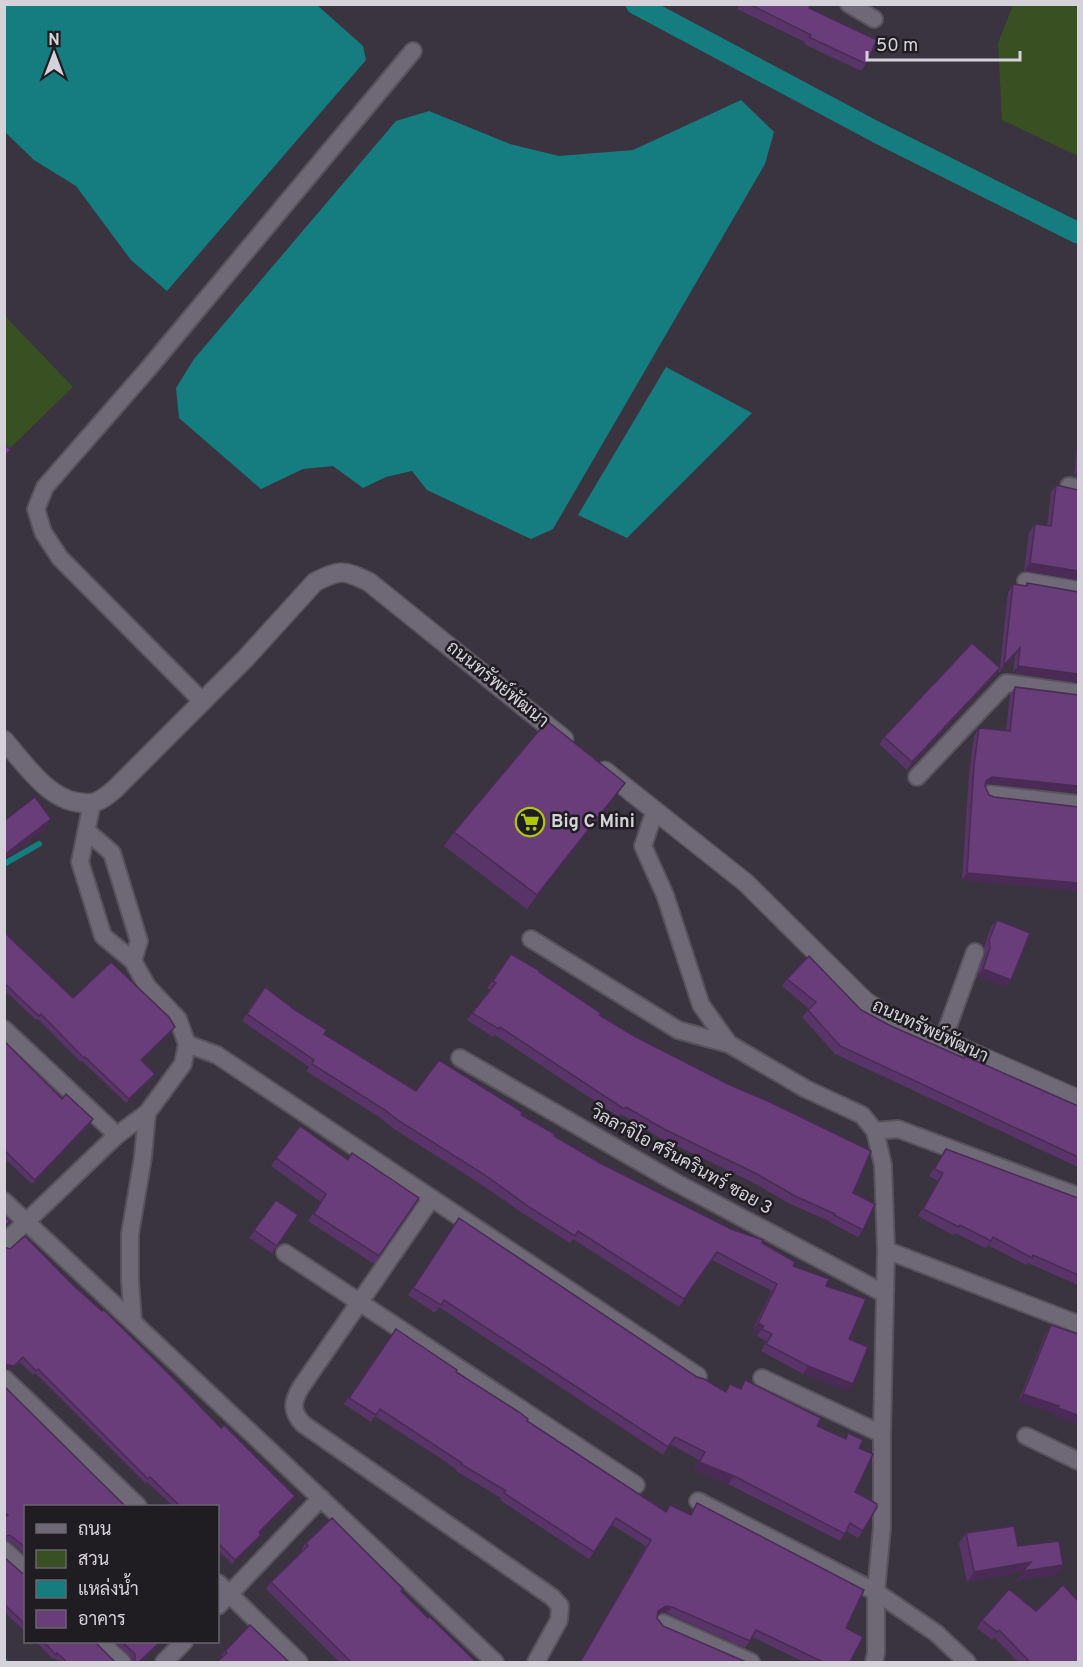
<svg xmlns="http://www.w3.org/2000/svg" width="1083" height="1667" font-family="Overpass,Sarabun,sans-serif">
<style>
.green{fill:#385022}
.water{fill:#157d80}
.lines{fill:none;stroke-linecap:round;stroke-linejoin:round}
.stream{stroke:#157d80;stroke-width:6}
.canal{stroke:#157d80;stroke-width:21}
.street-casing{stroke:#57525c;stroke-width:20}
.secondary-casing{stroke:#57525c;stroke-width:21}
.street{stroke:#6f6876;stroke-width:16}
.secondary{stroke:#6f6876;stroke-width:18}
.wall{fill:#593469}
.shaded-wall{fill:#492b55}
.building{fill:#683d7a;stroke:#492b55;stroke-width:1.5}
.labels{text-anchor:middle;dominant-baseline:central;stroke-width:5;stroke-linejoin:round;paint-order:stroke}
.street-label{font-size:18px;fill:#d6d2da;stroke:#1f1c22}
.poi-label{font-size:18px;font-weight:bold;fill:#d6d2da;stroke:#1f1c22;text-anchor:start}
</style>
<rect width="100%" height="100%" fill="#3a3340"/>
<g class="green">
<polygon points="1013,5 1078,5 1078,156 1002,120 998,43"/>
<polygon points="4,315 73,387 8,450 4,446"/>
</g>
<g class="water">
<polygon points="4,5 317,5 363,46 366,60 167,291 131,260 76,186 34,160 5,132"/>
<polygon points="741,100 774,132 765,164 553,529 531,539 427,490 412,471 386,477 363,488 333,466 303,469 261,489 179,418 176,388 194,359 396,121 429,111 510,144 559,156 633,150"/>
<polygon points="666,367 752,413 627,538 578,515"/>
</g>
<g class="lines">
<g class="stream">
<polyline points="4,864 39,844"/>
<polyline points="4,1662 5,1662"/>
</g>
<polyline class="canal" points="636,4 878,133 1078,233"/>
<g class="street-casing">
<g id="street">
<polyline points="849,4 874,19"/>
<polyline points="1069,486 1078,488"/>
<polyline points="1026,581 1078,590"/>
<polyline points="203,702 60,558 43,532 36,509 45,487 148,369 413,51"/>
<polyline points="917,777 1006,683 1078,693"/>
<polyline points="990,794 1078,804"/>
<polyline points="655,810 643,846 665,895 701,1005 729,1044 806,1089 862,1115 875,1131 883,1165 886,1250 882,1434 882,1527 876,1592 876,1653 874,1662"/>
<polyline points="87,831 112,853 139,941 133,961 103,936 80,862 92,803"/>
<polyline points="531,939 678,1030 729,1044"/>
<polyline points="4,1029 117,1135"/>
<polyline points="943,1040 975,952"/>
<polyline points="187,1044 217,1055 698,1376"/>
<polyline points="460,1058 675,1182 885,1294"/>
<polyline points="875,1131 898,1129 1078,1196"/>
<path d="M 431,1199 L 301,1387 C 292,1402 291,1411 303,1424 L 552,1597 L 560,1606 L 559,1620 L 536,1662"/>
<polyline points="4,1201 495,1662"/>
<polyline points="4,1243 117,1135 147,1113 183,1064 187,1044 178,1019 147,986 133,961"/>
<polyline points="886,1250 1078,1324"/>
<polyline points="285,1253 636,1485"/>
<polyline points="133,1322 130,1281 130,1234 143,1157 147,1113"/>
<polyline points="4,1378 138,1506"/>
<polyline points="762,1378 882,1434"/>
<polyline points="1026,1436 1078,1461"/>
<polyline points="698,1501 876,1592 936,1633 967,1662"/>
<polyline points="4,1550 26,1570"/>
<polyline points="218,1583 299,1662"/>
<polyline points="218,1606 321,1498"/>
<polyline points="663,1623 751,1662"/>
<polyline points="100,1642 122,1662"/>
<polyline points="164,1662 184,1642"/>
</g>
</g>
<g class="secondary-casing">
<g id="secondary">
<path d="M 4,740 C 27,766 52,807 92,803 C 100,802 109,794 115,789 L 246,658 L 315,582 C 341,569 344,570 369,582 L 564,739"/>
<polyline points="605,771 746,883 865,1001 883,1013 905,1023 1078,1099"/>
</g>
</g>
<use href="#street" class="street"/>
<use href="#secondary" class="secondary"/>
</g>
<g class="wall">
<polygon points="739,4 809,4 809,8 866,64 861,71 804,44 805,42 737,9"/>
<polygon points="1078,437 1078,478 1074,476"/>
<polygon points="1056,485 1078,580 1024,571 1029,532 1035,524 1047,526 1051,492"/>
<polygon points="1027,583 1078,592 1078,683 1013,673 1015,656 999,673 999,668 995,675 907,770 879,744 884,737 1000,667 1008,592 1013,584 1025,586"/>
<polygon points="1015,687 1078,695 985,786 989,795 994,797 1078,807 1078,891 962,880 969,773 974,736 979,728 1006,731 1010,694"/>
<polygon points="615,797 527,909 444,846 454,832"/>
<polygon points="997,920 1006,987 977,976 985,956 984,947 991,927"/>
<polygon points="4,932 73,998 175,1027 171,1032 142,1060 155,1074 152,1078 126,1103 82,1061 81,1062 38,1019 36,1020 4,990"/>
<polygon points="511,954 539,972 853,1193 863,1230 858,1237 829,1222 829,1221 790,1204 752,1182 658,1137 621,1114 619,1117 495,1035 493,1037 467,1020 490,990 487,988"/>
<polygon points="787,979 861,1010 891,1026 964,1058 1078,1106 1078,1167 835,1054 802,1017 809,1009 782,986"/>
<polygon points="259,994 416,1091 521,1115 554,1136 600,1163 731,1229 762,1243 793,1266 826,1286 849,1339 848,1391 803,1374 761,1351 766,1341 757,1336 759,1333 752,1331 772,1291 712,1260 679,1307 573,1239 570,1243 524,1214 479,1183 394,1129 379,1117 306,1071 309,1067 242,1021"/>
<polygon points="4,1041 62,1099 90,1124 32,1184 4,1158"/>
<polygon points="300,1126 347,1160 419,1198 374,1264 308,1221 321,1202 271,1166"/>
<polygon points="946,1149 1078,1198 1078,1285 1028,1263 1026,1265 988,1245 986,1248 955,1233 953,1235 918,1216 938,1181 929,1176"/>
<polygon points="276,1200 298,1215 272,1253 249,1238"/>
<polygon points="459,1218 697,1377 725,1392 730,1384 740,1389 745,1380 817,1426 845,1439 848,1433 859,1448 855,1492 863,1531 858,1538 846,1531 840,1541 728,1484 694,1470 699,1460 670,1444 663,1455 439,1307 435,1313 408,1295"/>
<polygon points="4,1247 73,1285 221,1428 292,1501 259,1533 261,1535 258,1539 232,1564 218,1550 218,1506 173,1506 147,1482 145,1483 35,1373 33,1375 20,1362 11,1370 4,1369"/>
<polygon points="1051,1325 1078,1334 1078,1424 1053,1415 1054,1413 1018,1402 1046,1333"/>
<polygon points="396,1329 527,1421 666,1511 670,1505 690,1515 697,1503 846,1628 850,1662 804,1662 752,1637 745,1648 667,1613 661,1613 658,1615 657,1618 663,1626 746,1662 580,1662 646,1546 612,1525 589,1559 500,1500 501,1498 456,1471 457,1470 443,1460 375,1416 371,1422 344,1404"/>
<polygon points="4,1386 26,1506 26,1555 11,1542 4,1540"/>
<polygon points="966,1533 1018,1546 1056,1575 1016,1581 1022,1572 967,1582 959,1543"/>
<polygon points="306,1543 402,1591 428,1618 476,1662 339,1662 266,1589 271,1582 303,1552 301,1550"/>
<polygon points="4,1557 22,1573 26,1574 26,1632 4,1612"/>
<polygon points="1036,1611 1078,1662 1018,1662 994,1637 992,1640 977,1628 982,1620"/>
<polygon points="35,1641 94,1641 115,1662 59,1662 54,1658 53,1659"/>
<polygon points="113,1641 162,1641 141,1662 132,1662 132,1658"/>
<polygon points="225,1651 289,1662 223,1657 221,1656"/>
</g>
<g class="shaded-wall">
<polygon points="1078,470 1078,478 1074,476"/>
<polygon points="1030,563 1078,571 1078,580 1024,571"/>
<polygon points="1020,648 1015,656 999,673 1004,665"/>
<polygon points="1018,666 1078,674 1078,683 1013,673"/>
<polygon points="1000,668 995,675 907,770 912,762"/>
<polygon points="992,777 1078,786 1078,793 986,784 981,788 986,781"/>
<polygon points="625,783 615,797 527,909 537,895"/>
<polygon points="51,819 43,830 4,860 4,855"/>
<polygon points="967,873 1078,883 1078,891 962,880"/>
<polygon points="983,969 1011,980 1006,987 977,976"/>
<polygon points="175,1027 171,1032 138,1064 141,1060"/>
<polygon points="155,1074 152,1078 126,1103 129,1099"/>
<polygon points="93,1119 90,1124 32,1184 35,1180"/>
<polygon points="758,1323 764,1326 759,1333 752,1331"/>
<polygon points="23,1357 11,1370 4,1369 4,1364"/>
<polygon points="808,1366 853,1384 848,1391 803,1374"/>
<polygon points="1023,1394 1059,1406 1054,1413 1018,1402"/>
<polygon points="1058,1408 1078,1415 1078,1424 1053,1415"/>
<polygon points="699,1462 734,1476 728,1484 694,1470"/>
<polygon points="295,1496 292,1501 256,1537 259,1532"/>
<polygon points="261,1535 258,1539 232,1564 235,1560"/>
<polygon points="1031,1562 1063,1565 1056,1575 1016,1581 1022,1572 967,1582 974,1572"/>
<polygon points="666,1606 672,1607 667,1613 661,1613 654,1618 658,1611"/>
<polygon points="161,1641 162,1641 141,1662 139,1662"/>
</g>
<g class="building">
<polygon points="749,4 809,4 810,5 809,8 877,40 866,64 809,37 811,35"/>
<polygon points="4,444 11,450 4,456"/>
<polygon points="1056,485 1078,490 1078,571 1030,563 1035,524 1051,526"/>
<polygon points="1027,583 1078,592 1078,674 1018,666 1020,648 1004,665 1013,584 1027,586"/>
<polygon points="972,643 1000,668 912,762 884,737"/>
<polygon points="1015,687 1078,695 1078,786 992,777 986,781 985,786 989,795 994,797 1078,807 1078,883 967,873 974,765 979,728 1010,731"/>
<polygon points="547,721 625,783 537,895 454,832"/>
<polygon points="35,797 51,819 4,855 4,821"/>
<polygon points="997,920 1030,933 1011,980 983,969 990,948 989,940"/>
<polygon points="4,932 73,998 111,962 169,1017 175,1027 141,1060 155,1074 129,1099 85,1057 84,1058 41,1014 39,1016 4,983"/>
<polygon points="511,954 540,971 539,972 601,1013 599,1015 636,1037 730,1085 770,1102 871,1151 853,1193 875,1204 863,1230 834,1215 835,1214 795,1196 757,1174 664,1129 626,1107 624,1109 500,1027 499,1029 472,1013 496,983 493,981"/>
<polygon points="809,956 861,1010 891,1026 964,1058 965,1056 1078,1106 1078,1157 840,1046 808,1010 816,1002 787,979"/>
<polygon points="265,987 295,1010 327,1030 324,1034 416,1091 439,1060 522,1112 521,1115 555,1134 554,1136 600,1163 731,1229 763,1240 762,1243 795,1262 793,1266 829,1279 826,1286 866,1299 849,1339 868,1347 853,1384 808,1366 766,1344 772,1334 762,1329 764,1326 758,1323 777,1284 717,1252 684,1299 578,1231 575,1236 529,1207 485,1175 399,1121 385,1110 312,1064 314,1060 247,1014"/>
<polygon points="4,1041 62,1099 66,1094 93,1119 35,1180 4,1150"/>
<polygon points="300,1126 348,1160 352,1153 419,1198 379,1256 314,1214 326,1194 276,1158"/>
<polygon points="946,1149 1078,1198 1078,1275 1033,1255 1032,1258 993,1237 991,1241 960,1225 959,1227 923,1209 943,1173 934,1169"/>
<polygon points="276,1200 298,1215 277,1246 254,1230"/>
<polygon points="4,1216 10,1221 4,1227"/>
<polygon points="459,1218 697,1377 704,1379 726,1392 730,1384 741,1389 745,1380 821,1418 817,1426 846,1439 848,1433 863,1440 859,1448 873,1454 855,1492 877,1504 877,1507 863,1531 850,1523 845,1534 734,1476 699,1462 705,1452 675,1437 668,1447 444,1300 441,1305 413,1288"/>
<polygon points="25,1236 73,1285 102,1311 104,1310 175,1380 221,1428 224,1425 295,1496 259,1532 261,1535 235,1560 218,1543 218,1506 180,1506 150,1477 148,1479 38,1369 36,1371 23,1357 14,1366 4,1364 4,1247 10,1249"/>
<polygon points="1051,1325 1078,1334 1078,1415 1058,1408 1059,1406 1023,1394"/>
<polygon points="396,1329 457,1370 456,1372 519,1412 528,1419 527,1421 666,1512 670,1505 691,1515 697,1503 864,1590 846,1628 863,1637 850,1662 823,1662 756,1630 750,1641 672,1607 666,1606 658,1611 657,1618 663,1626 746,1662 580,1662 651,1540 616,1518 594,1552 504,1493 506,1491 461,1464 462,1463 448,1454 380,1409 376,1415 349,1398"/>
<polygon points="4,1386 16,1398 125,1506 26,1506 26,1548 14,1538 9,1535 4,1537 4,1518 8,1515 4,1512"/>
<polygon points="332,1518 403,1589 401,1591 428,1618 429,1616 476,1662 351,1662 271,1582 308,1546 306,1543"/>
<polygon points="1014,1526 1018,1546 1059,1541 1063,1565 1023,1571 1031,1562 974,1572 966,1533"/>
<polygon points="4,1557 22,1573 26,1574 26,1625 4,1604"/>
<polygon points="1063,1585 1078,1601 1078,1662 1030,1662 999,1630 997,1632 982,1620 1009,1589 1036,1611"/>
<polygon points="250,1625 289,1662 217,1662 227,1653 225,1651"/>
<polygon points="43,1641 94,1641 115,1662 67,1662 57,1653 56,1655"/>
<polygon points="121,1641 161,1641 139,1662 133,1662 135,1660 135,1654"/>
</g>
<defs>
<g id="supermarket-ring" transform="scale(1.5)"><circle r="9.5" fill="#1f1c22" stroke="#aec60b" stroke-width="1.5"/><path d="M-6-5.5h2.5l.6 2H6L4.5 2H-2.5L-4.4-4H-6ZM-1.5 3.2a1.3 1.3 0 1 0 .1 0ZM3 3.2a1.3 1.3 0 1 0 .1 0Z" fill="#aec60b"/></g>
</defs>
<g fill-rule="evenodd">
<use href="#supermarket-ring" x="530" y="822"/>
</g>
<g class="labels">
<g class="street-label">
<text transform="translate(497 685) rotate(39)">ถนนทรัพย์พัฒนา</text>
<text transform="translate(930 1032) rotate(25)">ถนนทรัพย์พัฒนา</text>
<text transform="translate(681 1161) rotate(29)">วิลลาจิโอ ศรีนครินทร์ ซอย 3</text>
</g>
<g class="poi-label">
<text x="551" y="822">Big C Mini</text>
</g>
</g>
<rect width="1083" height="1667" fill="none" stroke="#d6d2da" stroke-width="12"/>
<rect x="24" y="1505" width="195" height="138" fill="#1f1c22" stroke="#68656c" stroke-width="1.5"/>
<rect x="36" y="1524" width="30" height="9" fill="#6f6876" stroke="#68656c" stroke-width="1.5"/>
<text x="78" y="1535" font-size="18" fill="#d6d2da">ถนน</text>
<rect x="36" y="1550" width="30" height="18" fill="#385022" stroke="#68656c" stroke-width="1.5"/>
<text x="78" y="1565" font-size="18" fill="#d6d2da">สวน</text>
<rect x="36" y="1580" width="30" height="18" fill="#157d80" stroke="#68656c" stroke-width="1.5"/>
<text x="78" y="1595" font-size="18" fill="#d6d2da">แหล่งน้ำ</text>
<rect x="36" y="1610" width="30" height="18" fill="#683d7a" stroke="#68656c" stroke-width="1.5"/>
<text x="78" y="1625" font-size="18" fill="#d6d2da">อาคาร</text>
<g transform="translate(54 54)" stroke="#1f1c22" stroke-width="4.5" paint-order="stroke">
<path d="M0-4.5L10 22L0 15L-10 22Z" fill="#d6d2da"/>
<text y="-9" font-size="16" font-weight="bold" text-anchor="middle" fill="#d6d2da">N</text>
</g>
<path d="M867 51v9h153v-9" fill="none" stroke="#d6d2da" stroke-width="3"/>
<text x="876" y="51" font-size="18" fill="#d6d2da" stroke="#1f1c22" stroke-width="4.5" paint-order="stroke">50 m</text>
</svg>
